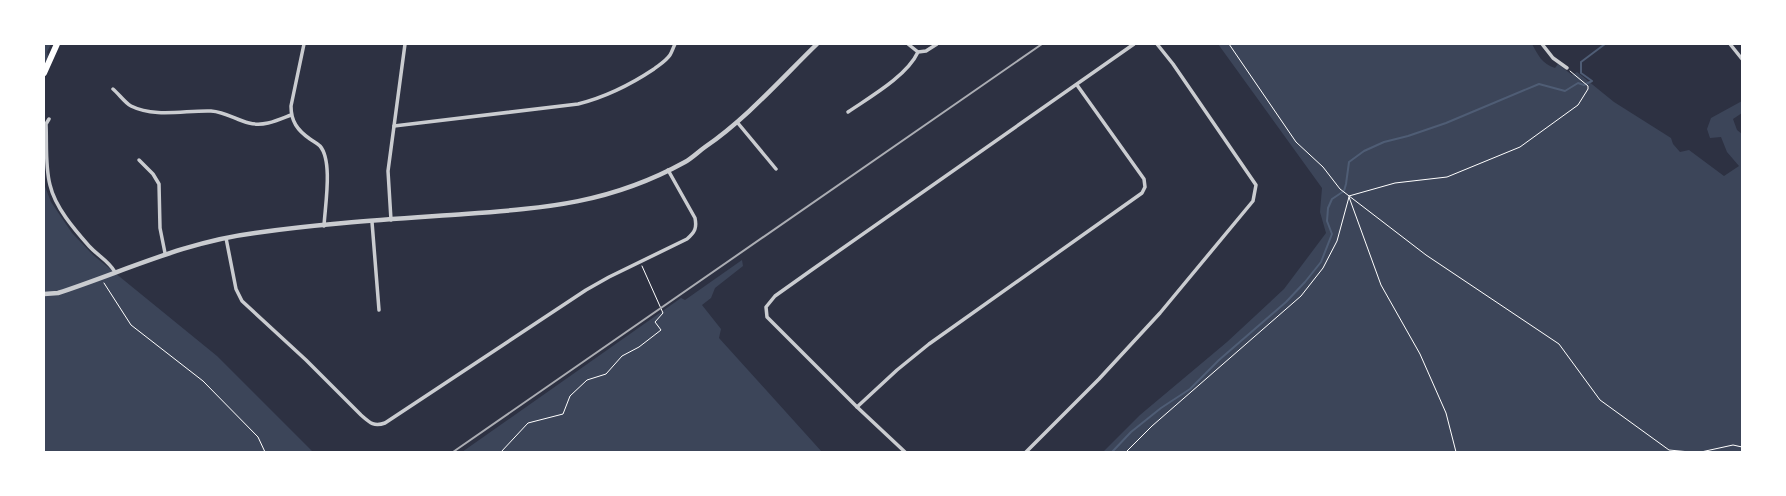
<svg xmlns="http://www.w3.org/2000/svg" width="1786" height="496" font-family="Literata,serif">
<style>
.green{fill:#3c4559}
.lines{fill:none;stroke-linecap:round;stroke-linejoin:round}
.stream{stroke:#4f5d75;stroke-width:2}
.path{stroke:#fff;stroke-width:1}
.minor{stroke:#caccd0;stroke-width:3.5}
.tertiary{stroke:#caccd0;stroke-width:4.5}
.trunk{stroke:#fff;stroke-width:6}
.rail{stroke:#abadb3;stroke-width:2}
</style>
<rect width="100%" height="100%" fill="#2d3142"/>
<g class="green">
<polygon points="44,44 51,44 47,52 48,56 44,65"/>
<path d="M 1218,44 L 1532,44 C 1538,55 1542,64 1555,68 L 1558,64 L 1572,75 L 1577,72 L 1614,102 L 1671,138 L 1673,144 L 1680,152 L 1689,150 L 1724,176 L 1739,166 L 1727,152 L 1721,137 L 1710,138 L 1707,129 L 1711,118 L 1742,101 L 1742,113 L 1733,119 L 1737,130 L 1742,134 L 1742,452 L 1103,452 L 1140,415 L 1227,342 L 1284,289 L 1326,233 L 1320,212 L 1322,188 Z"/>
<polygon points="44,184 51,202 72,233 93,255 217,356 313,452 44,452"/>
<polygon points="742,260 743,266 715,288 711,298 702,305 721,329 719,338 822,452 462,452 681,298 685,300"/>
</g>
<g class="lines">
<polyline class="stream" points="1112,452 1131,432 1161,408 1190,389 1219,360 1286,302 1305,282 1321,262 1332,234 1327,221 1328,208 1332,199 1344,191 1346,184 1349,162 1364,151 1384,142 1408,136 1446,123 1539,84 1565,91 1578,83 1584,85 1592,81 1581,73 1581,62 1605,44"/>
<g class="path">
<polyline points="1229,44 1296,142 1323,167 1340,189 1426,255 1559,344 1600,400 1669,450 1690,452"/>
<polyline points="1349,196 1395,183 1447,177 1520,147 1578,105 1588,89 1588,86 1570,71"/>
<polyline points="1349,197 1381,285 1420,354 1446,413 1456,452"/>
<polyline points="104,283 131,325 203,381 258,437 265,452"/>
<polyline points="501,452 528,423 563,414 570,396 587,380 606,374 622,356 639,347 661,330 655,322 663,313 642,266"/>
<polyline points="1126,452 1152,426 1301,296 1323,268 1337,241 1349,197"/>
<polyline points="1701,452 1733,445 1742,447"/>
</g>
<g class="minor">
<path d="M 304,44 L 291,106 C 291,121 297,130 310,139 C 313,141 317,143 320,146 C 333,161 325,206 324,226"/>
<polyline points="908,44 918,52"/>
<polyline points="1542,44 1553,58 1567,68"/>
<polyline points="1730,44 1742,59"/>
<path d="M 113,89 C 119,94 125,103 131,106 C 155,118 186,110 211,111 C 226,112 236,120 249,123 C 264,127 278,120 291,115"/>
<path d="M 848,112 C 870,97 907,76 918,52 L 926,51 L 937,44"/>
<path d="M 49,119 L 46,124 C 47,143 45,166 50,185 C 55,207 74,229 89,246 C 97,255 109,261 115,272"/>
<polyline points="737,122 776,169"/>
<path d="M 394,126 L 578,104 C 606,97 630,85 654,69 C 659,65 666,61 670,55 C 672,52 673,48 675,44"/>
<polyline points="139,160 153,174 159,184 160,228 165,253"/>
<polyline points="391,220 388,171 405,44"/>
<polyline points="372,222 379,310"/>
<path d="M 226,238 L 236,289 L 242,301 L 306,360 L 361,415 C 370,423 374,427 385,423 L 586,290 L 609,277 L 687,239 C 695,232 697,228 695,218 L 668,170"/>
<polyline points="857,407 897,370 929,344 1142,193 1145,187 1144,179 1077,85"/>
<polyline points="905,452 857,407 767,317 766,307 775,296 813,269 1134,44"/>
<polyline points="1026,452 1099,379 1160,313 1253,201 1256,185 1173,64 1157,44"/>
</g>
<path class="tertiary" d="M 44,294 L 58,293 C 125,271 184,242 255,233 C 325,223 396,219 465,214 C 547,208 611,203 685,162 C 692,158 698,152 705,147 C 746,119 781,79 817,44"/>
<polyline class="trunk" points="44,73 57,44"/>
<polyline class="rail" points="453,452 1042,44"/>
</g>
<rect width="1786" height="496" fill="none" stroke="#ffffff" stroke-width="90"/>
</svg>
